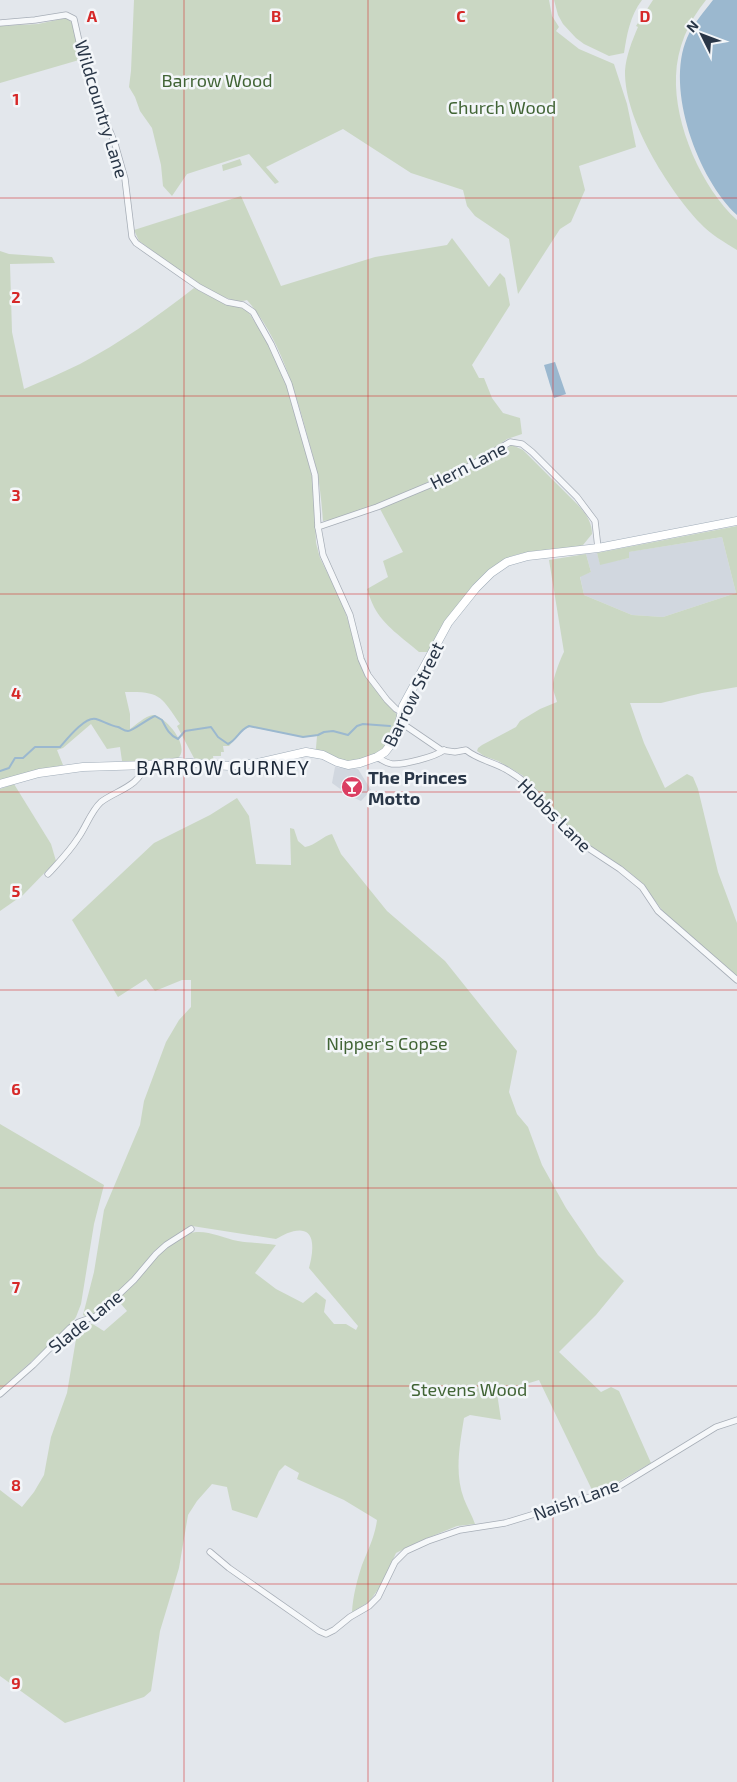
<svg xmlns="http://www.w3.org/2000/svg" width="737" height="1782" font-family="'Exo 2',sans-serif">
<style>
.built{fill:#d1d7df}
.green{fill:#cad7c3}
.water{fill:#9bb8cf}
.lines{fill:none;stroke-linecap:round;stroke-linejoin:round}
.stream{stroke:#9bb8cf;stroke-width:2}
.minor-casing{stroke:#a7aeb7;stroke-width:7}
.major-casing{stroke:#a1adb9;stroke-width:9}
.minor{stroke:#f6f8fa;stroke-width:5.5}
.major{stroke:#fff;stroke-width:8}
.grid{fill:none;stroke:#d62828;stroke-width:1;stroke-opacity:0.55}
.labels{text-anchor:middle;dominant-baseline:central;stroke-width:5;stroke-linejoin:round;paint-order:stroke}
.park-label{font-size:18px;fill:#416435;stroke:#f3f6f9}
.street-label{font-size:18px;fill:#293647;stroke:#f3f6f9}
.poi-label{font-size:18px;font-weight:bold;fill:#293647;stroke:#f3f6f9;text-anchor:start}
.quarter-label{font-size:20px;letter-spacing:1px;fill:#1b2737;stroke:#f3f6f9}
.grid-label{font-size:16px;text-anchor:middle;font-weight:bold;fill:#d62828;stroke:#f3f6f9;stroke-width:5;stroke-linejoin:round;paint-order:stroke}
</style>
<rect width="100%" height="100%" fill="#e3e7ec"/>
<g class="built">
<polygon points="722,537 736,593 663,617 632,615 584,595 580,576 591,572 586,554 597,553 600,564 629,558 628,552"/>
<polygon points="335,767 358,769 371,790 361,801 350,796 332,783"/>
</g>
<g class="green">
<polygon points="134,0 549,0 552,16 559,27 556,31 579,49 614,64 627,104 636,147 579,166 585,190 571,222 560,229 518,294 509,239 475,216 467,206 463,190 411,173 343,129 266,167 279,182 275,184 249,154 187,174 172,196 163,186 161,165 152,128 140,111 135,97 129,87 131,71"/>
<path d="M 554,0 L 642,0 C 630,16 627,34 624,53 L 609,56 L 584,44 L 576,38 L 563,24 L 558,15 Z"/>
<path d="M 653,0 L 706,0 C 688,22 677,48 676,76 C 674,125 702,188 737,220 L 737,250 C 724,242 710,234 700,223 C 668,189 624,119 625,71 C 626,56 632,41 638,27 L 636,26 Z"/>
<path d="M 66,18 C 79,24 78,48 79,60 L 0,83 L 0,26 L 38,24 Z"/>
<polygon points="240,159 242,165 223,171 222,165"/>
<path d="M 241,196 L 281,286 L 375,257 L 447,245 L 452,238 L 489,287 L 500,273 L 505,278 L 510,305 L 472,365 L 479,378 L 484,378 L 492,398 L 503,413 L 520,418 L 522,434 L 507,439 L 482,458 L 436,481 L 429,481 L 421,487 L 341,518 L 323,521 C 322,509 321,496 319,483 C 317,469 313,456 309,442 C 297,396 280,337 247,300 C 223,309 159,255 139,241 L 134,230 Z"/>
<path d="M 0,251 L 9,254 L 52,257 L 55,263 L 10,264 L 12,332 L 24,389 C 42,381 62,373 80,364 C 120,343 158,316 194,288 L 217,300 L 247,310 L 270,345 L 287,385 L 297,418 L 314,485 L 316,543 L 320,558 L 341,600 L 367,677 L 373,687 L 398,716 L 396,727 L 385,748 L 369,758 L 348,762 L 314,752 L 316,748 L 317,736 L 303,737 L 250,727 L 243,730 L 229,746 L 223,746 L 224,752 L 221,752 L 221,756 L 213,756 L 214,763 L 195,760 L 177,726 L 180,724 C 161,696 160,691 125,692 L 130,714 L 130,729 C 136,725 145,716 153,715 C 163,714 193,747 177,759 L 143,762 L 122,761 L 120,747 L 107,749 L 91,724 L 63,748 L 57,750 L 63,765 L 0,780 Z"/>
<path d="M 512,445 L 523,450 L 578,505 C 586,514 592,522 592,534 L 583,545 L 577,547 C 559,549 523,550 508,558 C 502,561 496,568 490,573 C 463,595 444,620 429,652 L 419,652 C 404,639 383,625 374,607 C 371,601 369,595 367,589 L 388,577 L 383,561 L 403,552 L 379,507 L 457,477 Z"/>
<path d="M 737,526 L 737,687 L 702,693 L 661,703 L 630,703 L 644,743 L 665,788 L 687,774 L 693,777 L 698,789 L 718,872 L 737,923 L 737,977 L 665,914 L 641,882 L 629,872 L 592,849 L 573,832 L 522,775 L 498,761 L 484,756 L 477,751 L 478,748 L 482,745 L 516,727 L 520,721 L 540,709 L 557,702 C 556,697 553,692 553,686 C 552,681 561,657 564,652 L 549,560 L 586,554 L 591,572 L 580,577 L 584,595 L 632,615 L 663,617 L 736,593 L 722,537 L 629,552 L 629,558 L 600,565 L 597,553 Z"/>
<polygon points="14,784 51,844 56,861 23,895 0,911 0,789"/>
<path d="M 237,798 L 249,816 L 256,864 L 291,865 L 290,828 L 294,829 L 298,841 L 305,847 C 316,845 323,836 332,834 L 341,854 L 387,911 L 445,961 L 517,1051 L 509,1092 L 517,1114 L 528,1127 L 542,1165 L 566,1208 L 598,1255 L 624,1281 L 596,1315 L 559,1352 L 601,1392 L 611,1387 L 619,1391 L 651,1463 L 613,1485 L 593,1492 L 539,1380 L 497,1393 L 501,1420 L 470,1415 L 464,1418 C 460,1444 454,1473 464,1499 C 467,1507 472,1515 475,1524 L 457,1526 L 420,1541 L 396,1553 L 382,1584 L 369,1602 L 352,1612 C 353,1596 357,1580 362,1565 C 368,1550 375,1536 377,1520 L 344,1500 L 297,1479 L 299,1473 L 285,1465 L 279,1471 L 257,1518 L 232,1510 L 227,1487 L 212,1484 L 197,1501 L 188,1515 L 179,1568 L 160,1631 L 151,1691 L 144,1697 L 65,1723 L 0,1676 L 0,1490 L 22,1507 L 34,1492 L 44,1475 L 51,1437 L 67,1393 L 78,1327 C 92,1321 92,1324 104,1331 L 127,1311 L 116,1298 C 133,1280 171,1234 196,1232 C 210,1231 224,1238 238,1241 C 250,1243 264,1243 276,1245 L 255,1273 L 276,1289 L 303,1303 L 316,1292 L 326,1300 L 324,1312 L 334,1324 L 346,1324 L 356,1330 L 358,1326 L 309,1268 C 311,1260 313,1252 312,1243 C 310,1222 287,1232 276,1239 L 192,1226 C 167,1238 152,1258 134,1277 C 122,1290 108,1302 95,1315 L 87,1317 L 83,1315 L 94,1272 L 104,1210 L 140,1125 L 144,1101 L 166,1042 L 179,1020 L 191,1007 L 191,980 L 182,980 L 155,991 L 146,979 L 118,997 L 72,920 L 154,843 L 210,815 Z"/>
<polygon points="0,1124 104,1185 94,1224 81,1304 76,1317 69,1327 0,1390"/>
</g>
<g class="water">
<path d="M 713,0 L 737,0 L 737,215 C 698,179 665,89 687,38 C 693,24 704,12 713,0 Z"/>
<polygon points="555,362 566,394 554,398 544,365"/>
</g>
<g class="lines">
<path class="stream" d="M 0,771 L 9,768 L 15,758 L 23,758 L 35,747 L 60,747 C 67,739 85,716 96,719 C 103,721 109,725 118,727 C 121,728 124,731 128,731 C 131,732 149,718 155,716 L 162,720 C 166,728 169,735 178,739 L 185,731 L 211,727 L 218,737 L 228,744 C 237,740 239,730 249,726 L 303,737 L 318,735 L 324,732 L 333,731 L 348,735 L 357,726 L 363,724 L 390,726"/>
<g class="minor-casing">
<g id="minor">
<polyline points="0,23 35,20 66,15 74,19 83,59 91,84 115,144 125,179 132,237 136,243 199,287 227,302 243,305 253,312 271,344 289,384 315,475 318,527 323,555 350,615 361,659 368,675 387,700 396,709 401,712"/>
<polyline points="318,527 377,507 456,474 510,442 522,444 532,452 577,497 595,521 598,548"/>
<path d="M 400,722 L 441,750 L 455,752 L 466,750 C 478,760 494,762 507,770 C 514,774 521,779 527,784 L 576,840 L 620,869 L 642,887 L 658,911 L 737,980"/>
<path d="M 377,757 C 382,760 386,763 392,764 C 403,765 435,757 444,750"/>
<path d="M 48,874 C 59,862 70,851 78,838 C 86,827 91,811 101,802 C 115,791 141,786 144,765"/>
<polyline points="0,1394 33,1365 70,1328 79,1322 96,1316 134,1280 156,1254 166,1245 191,1229"/>
<polyline points="210,1552 229,1568 319,1631 326,1634 334,1630 350,1617 369,1606 378,1597 395,1562 406,1551 428,1541 460,1530 505,1523 613,1490 716,1427 737,1420"/>
</g>
</g>
<g class="major-casing">
<polyline id="major" points="0,784 39,773 83,767 148,765 178,762 229,766 258,763 306,752 323,755 337,762 348,765 360,763 377,757 385,752 392,743 398,729 403,706 448,623 476,588 491,573 507,562 528,556 598,548 737,521"/>
</g>
<use href="#minor" class="minor"/>
<use href="#major" class="major"/>
</g>
<path class="grid" d="M 184,0 L 184,1782M 368,0 L 368,1782M 553,0 L 553,1782M 0,198 L 737,198M 0,396 L 737,396M 0,594 L 737,594M 0,792 L 737,792M 0,990 L 737,990M 0,1188 L 737,1188M 0,1386 L 737,1386M 0,1584 L 737,1584"/>
<defs>
<g id="bar-disc" transform="scale(1.125)"><circle r="9.5" fill="#db3e62" stroke="#f3f6f9"/><path d="M-6-5H6L.8 .8V4.5H3.5V6h-7V4.5H-.8V.8Z" fill="#fff"/></g>
</defs>
<g fill-rule="evenodd">
<use href="#bar-disc" x="352" y="787"/>
</g>
<g class="labels">
<g class="park-label">
<text x="217" y="80">Barrow Wood</text>
<text x="502" y="107">Church Wood</text>
<text x="387" y="1043">Nipper's Copse</text>
<text x="469" y="1389">Stevens Wood</text>
</g>
<g class="street-label">
<text transform="translate(102 109) rotate(73)">Wildcountry Lane</text>
<text transform="translate(468 465) rotate(-27)">Hern Lane</text>
<text transform="translate(413 694) rotate(-64)">Barrow Street</text>
<text transform="translate(555 815) rotate(45)">Hobbs Lane</text>
<text transform="translate(85 1321) rotate(-39)">Slade Lane</text>
<text transform="translate(576 1499) rotate(-20)">Naish Lane</text>
</g>
<g class="poi-label">
<text x="368" y="777">The Princes<tspan x="368" dy="21">Motto</tspan></text>
</g>
<g class="quarter-label">
<text x="223" y="767">BARROW GURNEY</text>
</g>
</g>
<g class="grid-label">
<text x="92" y="22">A</text>
<text x="276" y="22">B</text>
<text x="461" y="22">C</text>
<text x="645" y="22">D</text>
<text x="16" y="105">1</text>
<text x="16" y="303">2</text>
<text x="16" y="501">3</text>
<text x="16" y="699">4</text>
<text x="16" y="897">5</text>
<text x="16" y="1095">6</text>
<text x="16" y="1293">7</text>
<text x="16" y="1491">8</text>
<text x="16" y="1689">9</text>
</g>
<g transform="translate(702 35) rotate(312)" stroke="#f3f6f9" stroke-width="4" paint-order="stroke">
<path d="M0-4L9 19L0 12L-9 19Z" fill="#293647"/>
<text y="-8" font-size="14" font-weight="bold" text-anchor="middle" fill="#293647">N</text>
</g>
</svg>
